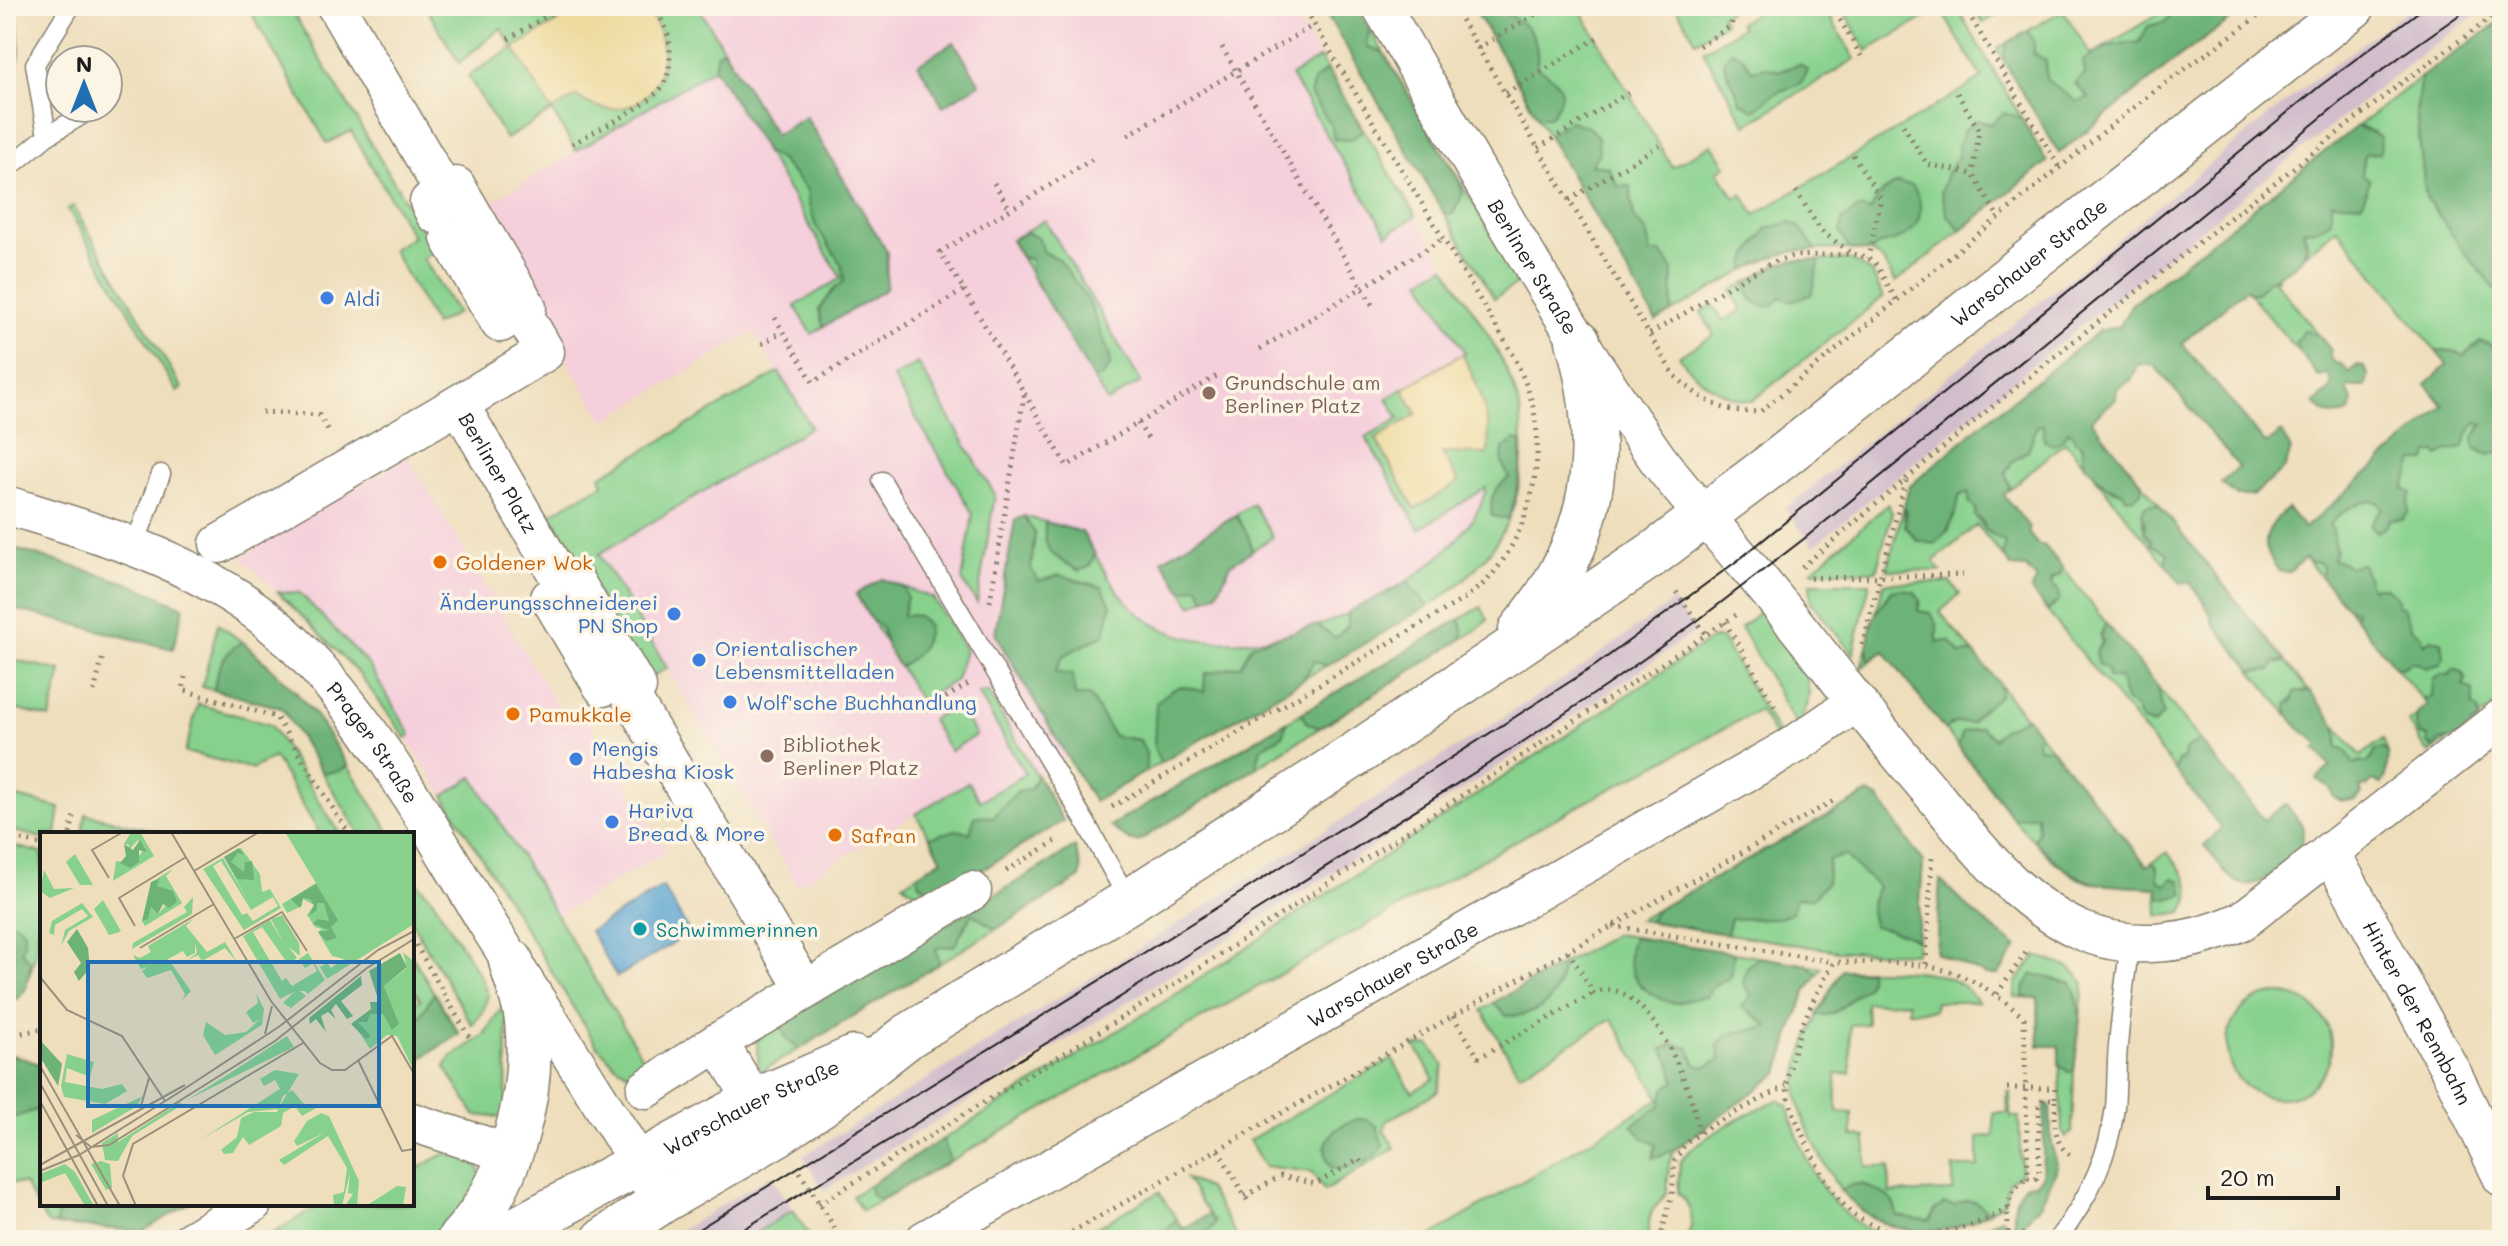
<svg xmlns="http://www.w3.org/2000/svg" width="2508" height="1246" font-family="Mali,sans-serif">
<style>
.built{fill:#f5cfdb}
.industrial{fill:#d1bdcc}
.green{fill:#87d18d;stroke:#527654;stroke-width:2}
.forest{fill:#6db378;stroke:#44684a;stroke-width:2}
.sand{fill:#eeda9e;stroke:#857b5d;stroke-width:2}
.water{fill:#5aa4d2;stroke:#3b6077;stroke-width:2}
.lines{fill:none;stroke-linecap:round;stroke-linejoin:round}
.lane-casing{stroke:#857d6c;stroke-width:21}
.street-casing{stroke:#857d6c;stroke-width:41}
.secondary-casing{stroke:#857d6c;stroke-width:47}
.path{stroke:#857d6c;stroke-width:5;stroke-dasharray:2 6;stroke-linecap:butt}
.lane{stroke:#fff;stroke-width:18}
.street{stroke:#fff;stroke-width:38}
.secondary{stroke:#fff;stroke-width:44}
.tram{stroke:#1c1c1c;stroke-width:2}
.shop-dot{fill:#3f7fe0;stroke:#fcf5e5;stroke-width:3}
.education-dot{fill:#8d6e63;stroke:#fcf5e5;stroke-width:3}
.food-dot{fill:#e8710a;stroke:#fcf5e5;stroke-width:3}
.culture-dot{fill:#0f9aa8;stroke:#fcf5e5;stroke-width:3}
.labels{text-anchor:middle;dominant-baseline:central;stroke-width:7;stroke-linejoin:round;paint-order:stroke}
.street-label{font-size:20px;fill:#1c1c1c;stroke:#fcf5e5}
.shop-label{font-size:20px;fill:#366cbe;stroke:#fcf5e5;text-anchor:start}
.education-label{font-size:20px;fill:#785e54;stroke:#fcf5e5;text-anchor:start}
.food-label{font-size:20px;fill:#c56008;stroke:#fcf5e5;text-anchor:start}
.culture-label{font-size:20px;fill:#0d838f;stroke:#fcf5e5;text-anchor:start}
.inset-road{fill:none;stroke:#9a907c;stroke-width:2}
.view{fill:#1f6fb2;fill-opacity:0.15;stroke:#1f6fb2;stroke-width:4}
.inset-edge{fill:none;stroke:#1c1c1c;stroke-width:4}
</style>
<rect width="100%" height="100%" fill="#fcf5e5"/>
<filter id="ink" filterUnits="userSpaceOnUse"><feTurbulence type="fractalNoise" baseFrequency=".0125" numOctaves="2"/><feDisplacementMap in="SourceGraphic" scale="16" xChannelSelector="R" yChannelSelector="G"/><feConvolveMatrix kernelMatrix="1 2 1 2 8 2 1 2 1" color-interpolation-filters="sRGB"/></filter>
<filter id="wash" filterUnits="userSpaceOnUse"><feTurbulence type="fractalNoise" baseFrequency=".006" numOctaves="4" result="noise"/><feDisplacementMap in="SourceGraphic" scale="32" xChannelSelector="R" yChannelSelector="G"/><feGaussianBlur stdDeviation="1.8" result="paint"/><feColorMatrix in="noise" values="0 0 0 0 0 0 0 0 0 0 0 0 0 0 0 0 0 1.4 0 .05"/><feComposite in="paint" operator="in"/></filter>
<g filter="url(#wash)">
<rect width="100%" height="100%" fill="#eedebc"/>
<g class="built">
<polygon points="677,6 1289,6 1503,362 1512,382 1520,405 1522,453 1515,500 1497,542 1468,579 1440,599 1094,802 1067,757 983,808 968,782 797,885 599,555 811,427 754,332 604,421 477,211 714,68"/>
<polygon points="408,457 566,721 583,712 667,851 557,916 474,777 444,796 406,738 359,674 306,618 241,557"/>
</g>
<g class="industrial">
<polygon points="2413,6 2488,6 2426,51 2079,327 1814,546 1785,509 2312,81"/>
<polygon points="1673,601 1695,631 1605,695 1470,785 1152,987 824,1190 803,1156 1146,944 1449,752 1582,667"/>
<polygon points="771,1175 793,1210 745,1240 665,1240"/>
</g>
<g class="green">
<polygon points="247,6 289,6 435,251 423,258 457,313 435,325 392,249 413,237 351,131 327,143"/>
<polygon points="425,6 698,6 775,135 806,117 887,252 886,289 812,334 795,306 841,278 715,68 576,151 552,111 506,139 468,76 513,48 501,28 459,63"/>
<polygon points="1322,6 1356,6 1520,282 1494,298"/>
<polygon points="1473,6 1578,6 1672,167 1712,144 1726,166 1718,172 1735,198 1742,194 1755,215 1982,78 1940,9 1867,51 1841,6 1956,6 2047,162 1896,282 1880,257 1870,252 1849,249 1792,250 1765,259 1656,321"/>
<polygon points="1675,6 1738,6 1721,16 1725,23 1696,41"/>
<polygon points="1767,6 1823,6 1855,59 1746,125 1703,51 1742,27 1739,23"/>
<polygon points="1973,6 2002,6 2004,10 1983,23"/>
<polygon points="2171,6 2250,6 2179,57 2059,153 1997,49 2063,10 2091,55"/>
<polygon points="1320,58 1416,216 1387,234 1291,76"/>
<polygon points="2421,77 2416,113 2426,197 2462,249 2502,297 2502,354 2473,346 2471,354 2465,356 2453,351 2435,350 2337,228 2305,255 2308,244 2303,229 2318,229 2332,215 2330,202 2349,201 2362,174 2365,153 2374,132 2358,126"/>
<polygon points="73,206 182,388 177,392 68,209"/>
<polygon points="1045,220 1141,382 1107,402 1011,240"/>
<path d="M 1793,260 L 1851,260 L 1872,273 L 1883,297 L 1752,401 C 1724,399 1694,379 1679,356 L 1714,335 L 1701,312 L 1713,305 L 1723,321 L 1742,310 L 1731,291 L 1776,265 Z"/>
<path d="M 1445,266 C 1471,309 1504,352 1518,401 C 1522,412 1521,426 1522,438 C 1526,509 1496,559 1440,599 L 1094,802 L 995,634 L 1015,521 L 1024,516 L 1082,532 C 1101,564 1119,603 1152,623 C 1245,679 1428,599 1478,510 C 1482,504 1484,495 1486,488 L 1419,529 L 1366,438 L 1399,418 L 1387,398 L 1465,353 L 1421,280 Z"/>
<polygon points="2279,277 2275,281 2319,335 2304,330 2296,343 2299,352 2249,293 2256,292 2269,280"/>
<polygon points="918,363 995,495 977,603 962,580 973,514 893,378"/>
<polygon points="779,372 811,427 599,554 667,668 648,679 550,514 603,484 600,476"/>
<polygon points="2446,406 2502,421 2502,701 2429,754 2408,722 2431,705 2425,697 2423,700 2396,668 2399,667 2290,541"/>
<path d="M 2037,425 C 2053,426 2081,430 2084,450 C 2084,455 2083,459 2084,464 L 2065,442 L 2010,489 L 2005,473 L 2013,461 L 2028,450 Z"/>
<path d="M 2094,476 L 2114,491 L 2140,492 L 2142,483 L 2159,505 C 2139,502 2140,525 2148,537 C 2153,545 2162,548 2168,554 L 2165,564 Z"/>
<path d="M 1968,491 L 1976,509 L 1975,516 L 1986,530 L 2006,543 L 2003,556 L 1977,525 L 1934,561 L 1941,571 L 1887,570 L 1904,506 L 1905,526 L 1918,541 L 1949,531 C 1952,518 1958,509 1959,496 Z"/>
<polygon points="1253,504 1273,537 1231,564 1217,593 1192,606 1162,560"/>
<polygon points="1888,504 1892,513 1876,571 1811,571"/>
<polygon points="2062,567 2106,623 2100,636 2107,669 2120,679 2126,701 2136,708 2163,714 2158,687 2200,740 2186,750 2184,758 2178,761 2175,770 2047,611 2054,606 2052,579 2060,575"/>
<polygon points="882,579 933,598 965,650 956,680 920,701 856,594"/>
<path d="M 1950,582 L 1960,594 L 1940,612 L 2147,866 L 2167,852 C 2182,870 2200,890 2182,912 L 2158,916 L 2157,888 L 2091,883 L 2079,879 L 2051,859 L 2017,823 L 1884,651 L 1861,668 L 1884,583 Z"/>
<polygon points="1810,583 1870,583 1853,654 1811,602"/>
<polygon points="278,592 300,593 368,664 411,735 406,738 359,674"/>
<polygon points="1481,607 1488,620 1475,631 1137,842 1129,840 1110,826"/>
<path d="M 1761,611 C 1786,644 1831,685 1796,725 L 1741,628 Z"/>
<path d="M 218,624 C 301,681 338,751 391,834 L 360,834 L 282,708 L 202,687 Z"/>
<polygon points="1713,638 1722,639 1780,737 1776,739 1759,710 1558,817 862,1211 852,1196 1175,995"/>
<polygon points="6,658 61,671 50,718 6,707"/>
<path d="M 2276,661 L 2279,664 L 2285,661 L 2309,692 C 2297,689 2285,702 2288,715 L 2252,671 L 2273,666 Z"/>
<polygon points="988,692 1063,821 935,893 914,891 903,884 942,859 916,814 968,782 980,801 1025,774 978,693"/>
<polygon points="198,704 271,725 340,834 320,834 274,757 252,769 185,752"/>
<polygon points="957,704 976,735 950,751 931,720"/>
<path d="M 2335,725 L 2361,756 L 2383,739 L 2388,753 L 2381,748 L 2367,763 L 2354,764 C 2347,755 2349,748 2337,747 L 2338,740 Z"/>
<polygon points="473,777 651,1072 639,1079 615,1065 597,1046 444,796"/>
<polygon points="1869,793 1879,799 1923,862 1916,953 1838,951 1638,920"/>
<polygon points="6,794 60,808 56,834 42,834 42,838 6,829"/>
<polygon points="86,814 169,834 82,834"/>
<path d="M 6,844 L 42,853 C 42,895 42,964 18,999 L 6,998 Z"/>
<polygon points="1075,847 1081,868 1080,878 759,1073 756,1025 796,1014"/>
<polygon points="413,879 431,897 480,976 488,995 483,1012 472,1025 412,923"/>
<polygon points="1615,934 1822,967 1806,991 1790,1034 1779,1073 1674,1150 1669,1164 1667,1193 1652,1211 1649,1221 1649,1240 1424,1240 1660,1099 1612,1019 1519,1074 1482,1010"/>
<polygon points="412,956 459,1034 412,1064 412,1005 420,1000 412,986"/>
<path d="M 2036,956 C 2054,962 2074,965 2084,983 L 2074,1071 L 2072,1132 L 2066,1137 L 2062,1131 L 2059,1046 L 2039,1046 L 2038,998 L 2015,997 L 2015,983 Z"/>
<path d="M 1842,970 C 1876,971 1931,965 1960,984 C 1967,988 1973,996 1978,1002 L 1935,1002 L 1934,1010 L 1908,1011 L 1908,1002 L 1866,1003 L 1867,1024 L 1850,1025 L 1851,1073 L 1836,1074 L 1837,1112 L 1852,1113 L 1852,1136 L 1866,1137 L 1866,1167 L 1889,1167 L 1890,1193 L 1953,1191 L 1953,1167 L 1978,1167 L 1978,1137 L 1994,1136 L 1994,1113 L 2008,1113 L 2007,1092 L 2010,1092 L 2011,1117 L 2019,1117 L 2021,1173 L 2009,1181 L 2004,1203 C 1926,1246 1859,1240 1819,1153 C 1810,1133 1798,1112 1797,1090 C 1795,1056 1824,999 1842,970 Z"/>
<circle cx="2279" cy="1046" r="52"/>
<polygon points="502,1007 507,1007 506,1118 475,1115 445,1067 450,1058 483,1036"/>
<polygon points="1430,1045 1444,1066 1438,1091 1387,1121 1384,1131 1395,1148 1324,1191 1312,1172 1264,1166 1249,1140 1392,1059 1412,1092 1434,1079 1415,1046"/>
<polygon points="6,1053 42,1065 42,1204 188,1204 143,1231 48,1224 24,1184 6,1182"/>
<path d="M 1778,1100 L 1788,1106 C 1804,1165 1830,1221 1893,1240 L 1684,1240 C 1697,1225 1692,1205 1678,1193 C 1679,1184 1678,1169 1681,1161 C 1690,1142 1758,1108 1778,1100 Z"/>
<polygon points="448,1152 473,1158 483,1177 454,1216 428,1240 262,1240 321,1204 412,1204 412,1171"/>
<polygon points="1186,1179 1208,1188 1239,1240 1075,1240 1159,1192 1183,1229 1209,1214"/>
<polygon points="793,1210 812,1239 745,1240"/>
<polygon points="2002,1218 2002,1240 1961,1240"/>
</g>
<g class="forest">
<polygon points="6,6 15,6 20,51 6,105"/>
<polygon points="1322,6 1356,6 1369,28 1367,46 1383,52 1460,182 1463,194 1453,214 1445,215"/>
<path d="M 1473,6 L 1498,6 L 1498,9 C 1527,25 1540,32 1537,67 C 1562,81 1569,93 1550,117 L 1538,117 Z"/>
<path d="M 2179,6 L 2250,6 L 2179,57 L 2059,153 L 2003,60 L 2007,43 L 2028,31 L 2034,41 L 2034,54 L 2046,60 L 2046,79 L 2077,102 L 2089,98 L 2075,83 L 2085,74 L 2083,61 C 2100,49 2117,41 2139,43 L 2148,26 L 2165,22 Z"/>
<polygon points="2502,20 2502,297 2462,249 2426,197 2416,113 2421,77"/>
<polygon points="954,42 980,84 943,106 918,64"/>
<polygon points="723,49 775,135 806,117 887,252 886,289 823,327 819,310 834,289 844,281 842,266 816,226 809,206 807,190 780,160 766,152 714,68 717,53"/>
<path d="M 1732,51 L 1744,58 L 1752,70 L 1766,67 L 1780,71 L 1799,64 L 1808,70 C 1799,92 1792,84 1776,93 C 1769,97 1762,105 1754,110 L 1740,102 C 1736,84 1726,79 1724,60 Z"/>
<polygon points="1327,69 1363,130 1351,140 1334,139 1331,125 1310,94 1314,81"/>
<polygon points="2004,113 2020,117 2047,162 1961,230 1947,215 1941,192 1947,173 1958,157 1958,145 1964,130 1977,120 1991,124"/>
<polygon points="1569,121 1587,126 1598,137 1599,153 1591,165 1608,167 1618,186 1630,186 1634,218 1646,231 1651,253 1661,253 1673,270 1672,312 1656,321 1548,135"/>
<path d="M 2357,126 L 2381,137 L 2380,153 L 2365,154 L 2362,174 L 2370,180 L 2362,204 L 2331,202 L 2331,221 L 2318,229 L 2303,230 C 2312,259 2295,267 2271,279 C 2266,282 2261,289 2256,293 L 2249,293 L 2246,289 L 2182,343 L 2266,444 L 2281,432 L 2291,450 L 2285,468 L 2252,496 L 2237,496 L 2221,483 L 2239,467 L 2155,366 L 2139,364 L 2131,380 L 2117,389 L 2116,399 L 2091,420 L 2142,483 L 2141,492 L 2134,497 L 2127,498 L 2122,492 L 2106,486 L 2084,464 L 2082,444 L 2075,441 L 2074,435 L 2068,431 L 2062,440 L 2053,445 L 2044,440 L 2043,425 L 2037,426 L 2028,450 L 2013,461 L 2005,473 L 2010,489 L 2004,495 L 2029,527 L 2029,534 L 2038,545 L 2044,545 L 2062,567 L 2060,575 L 2052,579 L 2051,584 L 2058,590 L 2059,600 L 2047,611 L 2031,590 L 2037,580 L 2026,568 L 2012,567 L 2003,556 L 2005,543 L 1986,530 L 1982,521 L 1975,516 L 1976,509 L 1970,504 L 1968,492 L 1959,496 C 1957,515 1950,531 1935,544 L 1918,541 L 1905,526 L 1906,511 L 1904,506 L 1909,487 L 1977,428 L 2099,331 L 2120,326 L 2131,305 Z"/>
<path d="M 1897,183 L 1913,186 C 1926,206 1922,228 1899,239 C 1885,245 1882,240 1870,252 L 1849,249 L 1840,232 L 1843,219 L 1859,208 L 1871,211 C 1876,198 1884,188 1897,183 Z"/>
<path d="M 1790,222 L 1800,227 L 1816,250 C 1787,250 1768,257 1744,271 C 1745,253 1759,244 1766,229 Z"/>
<polygon points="1026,232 1039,238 1044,252 1060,260 1089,302 1110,356 1110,366 1102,377 1093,378 1031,275 1031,259 1021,257 1011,240"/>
<path d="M 1793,260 L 1820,260 L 1811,295 L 1790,301 L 1781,297 L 1772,306 C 1755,306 1749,299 1745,283 L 1776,265 Z"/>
<path d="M 2304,330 L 2319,335 L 2331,350 L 2330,357 L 2335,363 L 2342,364 L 2349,373 L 2358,365 L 2364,367 L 2368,375 L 2366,387 L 2349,387 L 2347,390 L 2353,401 L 2350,412 C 2335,419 2325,415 2314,403 L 2330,390 L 2332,384 L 2328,374 L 2318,376 L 2299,352 L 2295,343 Z"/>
<path d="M 2480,341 L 2490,344 L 2495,351 L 2502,354 L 2502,451 L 2488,455 L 2475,448 L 2474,437 L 2483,424 L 2477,422 L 2468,434 L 2463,448 L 2448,451 L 2439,457 L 2436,453 L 2428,453 L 2426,461 L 2414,461 L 2404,489 L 2412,493 L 2408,504 L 2409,512 L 2403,519 L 2389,520 L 2386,527 L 2377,532 L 2370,524 L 2383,508 L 2376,501 C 2357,501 2343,510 2330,524 C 2334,533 2332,540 2336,550 L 2333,560 L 2342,562 L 2349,567 L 2362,564 L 2371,588 C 2385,585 2389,588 2398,600 L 2398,606 L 2404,607 L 2411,627 L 2421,634 L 2424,645 L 2431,639 L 2441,641 L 2444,656 L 2440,664 L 2426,668 L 2417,663 L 2409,663 L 2404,667 L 2396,668 L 2355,618 L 2356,610 L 2348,608 L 2321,577 L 2322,567 L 2318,562 L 2309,562 L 2305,558 L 2289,572 L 2280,572 C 2257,545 2264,530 2287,508 L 2305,528 L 2444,406 L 2426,384 L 2447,365 L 2435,350 L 2453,351 L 2465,356 Z"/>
<path d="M 1515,440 L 1521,442 C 1524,467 1517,495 1508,519 L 1492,516 C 1489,498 1493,489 1509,478 L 1502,463 L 1503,448 Z"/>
<path d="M 2151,504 L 2159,505 L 2285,661 L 2275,662 L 2272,670 L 2252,671 L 2213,623 C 2210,610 2200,594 2190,583 L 2181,583 L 2165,564 L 2168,553 L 2151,544 L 2152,541 L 2144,532 L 2145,522 L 2142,513 L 2145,506 Z"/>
<polygon points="1236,515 1249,537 1252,551 1231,564 1217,593 1205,599 1199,586 1183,591 1162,560"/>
<polygon points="1024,516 1035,534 1031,569 1039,581 1060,575 1102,587 1111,605 1105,634 1063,656 1055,672 1073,675 1075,696 1090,696 1114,736 1140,740 1146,753 1146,771 1094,802 995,634 1015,521"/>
<path d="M 1045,522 L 1082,532 L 1095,554 L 1089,567 L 1079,571 C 1054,555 1042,555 1045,522 Z"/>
<polygon points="6,546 128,583 184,607 173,649 6,607"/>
<path d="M 882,579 L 903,587 L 907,597 L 903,615 L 919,616 L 928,627 C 925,648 917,656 899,667 L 887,647 L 881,626 L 871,620 L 856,594 Z"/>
<path d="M 1407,582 L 1428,606 L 1327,666 L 1314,661 L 1303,680 L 1160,763 L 1154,746 L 1156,703 C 1175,685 1180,683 1204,692 L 1205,674 L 1241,665 L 1252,644 L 1317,625 L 1335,638 L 1348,626 L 1348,612 Z"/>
<path d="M 1902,589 L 1915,592 L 1920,601 L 1918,611 L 1931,613 L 1937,625 L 1937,642 L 1950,641 L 1961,654 L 1973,652 L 2000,684 L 2000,695 C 1992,703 1974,715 1972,723 L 1955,723 L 1944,729 L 1884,651 L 1869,661 C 1865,651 1870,624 1876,614 C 1880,606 1886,600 1891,591 Z"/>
<polygon points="1460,619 1463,630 1462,639 1319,728 1306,722 1302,713"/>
<polygon points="2106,623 2158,687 2163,715 2153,725 2141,720 2136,708 2126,701 2120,679 2108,677 2107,669 2098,664 2096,651 2103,642 2100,636"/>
<path d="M 242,641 L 294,690 L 317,717 L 348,766 L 339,771 L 323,773 L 282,708 L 214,690 C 217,667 223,654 242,641 Z"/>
<polygon points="2454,669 2462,672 2466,680 2463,685 2473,690 2473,706 2478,710 2479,720 2459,737 2440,741 2433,748 2428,743 2428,736 2420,735 2416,725 2417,713 2427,705 2423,700 2432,696 2433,680 2440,674 2449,675"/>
<path d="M 2295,691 L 2310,692 C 2323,709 2342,725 2337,747 C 2349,749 2347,755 2354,764 L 2360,761 L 2367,763 L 2373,758 L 2375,751 L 2382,748 L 2388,753 L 2386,776 L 2382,784 L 2372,781 L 2368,786 L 2360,787 L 2362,794 L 2356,800 L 2342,801 L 2333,797 L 2330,788 L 2316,779 L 2330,767 L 2315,748 L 2318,747 L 2318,742 C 2304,732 2287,723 2287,703 L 2292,702 Z"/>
<path d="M 2027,717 L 2040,735 L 2036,740 L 2037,748 L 2052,749 L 2147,866 L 2153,862 L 2158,869 L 2158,880 L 2166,885 L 2173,878 L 2180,880 L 2184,894 L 2168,899 L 2158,897 L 2157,888 C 2094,884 2079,889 2034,840 L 2038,831 L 2037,815 L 2014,818 L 1958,746 L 1963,732 L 1981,727 L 1994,739 L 2001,730 Z"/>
<polygon points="1287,722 1283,735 1261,748 1256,768 1137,842 1129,840 1110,826"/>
<path d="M 2200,740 L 2264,820 L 2286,804 L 2303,827 C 2303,833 2303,841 2301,846 C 2293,863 2258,891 2239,883 C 2224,876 2214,857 2204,845 L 2222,829 L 2175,770 L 2178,761 L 2184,758 L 2185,750 Z"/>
<polygon points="1037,775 1063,821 965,880 935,893 920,884 917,875 942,860 930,837 957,830 970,833 975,816 993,817 1018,791 1030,789"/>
<path d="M 1869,793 L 1879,799 L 1923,862 L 1917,941 L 1904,934 L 1874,926 C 1867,910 1870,902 1878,887 C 1867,875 1855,869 1846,855 L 1829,860 L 1827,882 L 1813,898 L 1796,898 L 1792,912 L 1780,918 L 1731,919 L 1727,934 L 1648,921 L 1658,909 Z"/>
<polygon points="1075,847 1081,868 1080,878 996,929 972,914 954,946 936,948 939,964 799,1049 786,1038 779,1021 796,1014"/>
<polygon points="1940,880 1975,914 2017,947 1998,975 1986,975 1936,953"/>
<polygon points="6,923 17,923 24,931 24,946 21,951 31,963 26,988 18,999 6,998"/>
<path d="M 1633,937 L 1734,953 L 1731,977 L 1716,984 L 1706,997 C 1694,997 1686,1002 1674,1003 C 1669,1003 1661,999 1656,996 C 1633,986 1623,959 1633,937 Z"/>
<path d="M 1759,957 L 1807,965 L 1818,974 L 1806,991 L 1790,1034 L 1779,1073 L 1674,1150 L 1653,1158 L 1656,1145 L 1642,1137 L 1632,1125 L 1661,1105 L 1664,1089 L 1675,1081 L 1670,1062 L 1662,1049 L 1675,1044 L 1689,1048 L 1696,1065 L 1706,1067 L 1720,1060 L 1718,1045 C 1731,1026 1749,1034 1769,1026 L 1742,1007 L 1751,995 L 1743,983 L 1747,967 Z"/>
<path d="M 1562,964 C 1560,998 1542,1016 1507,1016 L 1493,1003 Z"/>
<path d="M 1842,970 L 1869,971 C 1871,990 1861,989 1850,1000 C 1838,1011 1834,1016 1817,1015 Z"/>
<path d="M 2032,974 C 2047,976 2056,982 2071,982 C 2086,1011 2077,1040 2074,1071 L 2068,1072 L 2059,1065 L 2059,1046 L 2039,1046 L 2038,998 L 2023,997 L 2025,986 Z"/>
<polygon points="434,993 459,1034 412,1064 412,1018 420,1016"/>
<polygon points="6,1053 42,1065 42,1108 12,1118 6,1117"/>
<path d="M 2045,1104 L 2050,1106 L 2051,1143 L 2057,1165 L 2056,1171 L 2040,1205 L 2017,1230 L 2014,1229 C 2014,1211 2012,1196 2026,1184 L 2036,1183 L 2042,1177 Z"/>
<path d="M 1358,1119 L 1367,1120 L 1377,1126 L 1383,1146 C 1373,1162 1350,1171 1332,1168 C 1315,1144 1334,1125 1358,1119 Z"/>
<polygon points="943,1139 950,1161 880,1200 871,1195 869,1185"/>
<path d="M 1862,1184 C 1879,1192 1895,1193 1897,1216 L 1930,1221 L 1935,1210 L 1944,1204 L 1954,1206 C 1968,1197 1977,1200 1989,1212 C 1937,1245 1880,1235 1840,1190 L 1851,1185 Z"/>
<polygon points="59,1204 188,1204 143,1231 56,1225"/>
<path d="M 1209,1214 L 1215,1222 C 1205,1246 1176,1240 1153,1240 C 1155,1233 1159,1230 1166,1230 L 1176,1219 L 1183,1229 Z"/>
</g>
<g class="sand">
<path d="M 583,6 C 599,6 625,1 640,7 C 662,17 666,55 659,75 C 647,111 604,119 577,96 L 552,111 L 514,48 Z"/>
<path d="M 1462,354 C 1480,387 1491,416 1488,454 L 1442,453 L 1459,482 L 1415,509 L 1376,439 L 1417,414 L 1403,389 Z"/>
</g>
<polygon class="water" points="663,887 690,933 617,977 590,931"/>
</g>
<g filter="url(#ink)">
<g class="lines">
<g class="lane-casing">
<g id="lane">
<polyline points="47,136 35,64 71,6"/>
<polyline points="6,170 47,136 82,115"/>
<polyline points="882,481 1086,823 1129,901"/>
<polyline points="134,547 161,474"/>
<path d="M 2057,1240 C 2087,1201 2109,1157 2115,1107 C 2117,1087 2116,1066 2118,1046 C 2121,1012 2125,977 2130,943"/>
</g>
</g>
<g class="street-casing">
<g id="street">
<polyline points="336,6 445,193"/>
<path id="s1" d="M 1381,6 C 1470,158 1555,314 1657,458 C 1682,492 1712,524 1739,556 C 1775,598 1810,642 1844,686 C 1875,725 1906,763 1938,800 C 1978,849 2021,904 2080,930 C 2131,953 2194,943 2242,921 L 2502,718"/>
<path id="s2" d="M 435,214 L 429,202 L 456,186 L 527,307 L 521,310 L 545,352 L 459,404 L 566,589 L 576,583 L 637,687 L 628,692 L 805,989"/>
<polyline points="450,238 500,323 521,310"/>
<path id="s3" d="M 6,505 C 92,531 183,557 256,611 C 355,685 422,817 486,921 C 542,1011 600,1098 654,1189"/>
<polyline points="219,544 459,404"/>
<polyline points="566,589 550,598 603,687"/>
<path id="s4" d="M 2330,851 L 2454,1077 L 2502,1177"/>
<polyline points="718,1042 972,891"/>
<polyline points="646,1089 718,1042 743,1083"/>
<polyline points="412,1122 495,1149"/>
<polyline points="192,1240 252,1204"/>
<path id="s5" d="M 925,1240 L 1796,744 L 1857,702"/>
</g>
</g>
<g class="secondary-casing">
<g id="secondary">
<path d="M 1521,630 C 1596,542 1609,451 1578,341"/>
<path d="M 459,1240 C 511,1185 535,1095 527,1021 C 525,1001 516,980 511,961"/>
<path id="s6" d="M 496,1240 L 755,1101 L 854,1058"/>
<path id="s7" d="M 604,1240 L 662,1201 L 776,1135 L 822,1104 L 908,1036 L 1129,901 L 1353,756 L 1656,552 L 1777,461 L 2353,6"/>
</g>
</g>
<g class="path">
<path d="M 1453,6 L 1673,374 C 1699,398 1724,416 1761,411 L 2144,99 L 2272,6"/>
<polyline points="1832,6 1861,56"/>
<polyline points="1964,6 2060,169"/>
<polyline points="508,39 563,6"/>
<polyline points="1699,46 1731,26 1734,15 1750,6"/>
<polyline points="1222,47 1374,308"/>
<polyline points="1478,48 1534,15 1528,6"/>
<polyline points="1506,93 1597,38"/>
<polyline points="1957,93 1979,130 1973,174"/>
<polyline points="1903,125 1927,164 1973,174 1998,217"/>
<polyline points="1128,135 1314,25"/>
<path d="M 572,144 C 598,129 643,110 662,87 C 669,77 670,64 670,52 C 670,34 663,19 652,6"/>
<polyline points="1538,148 1628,93"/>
<polyline points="1853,155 1881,199 1868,258"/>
<polyline points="994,183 1010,209"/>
<polyline points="1796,191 1821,231 1853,254"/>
<polyline points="1569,200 1660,145"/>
<polyline points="964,290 1067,466 1220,374"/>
<polyline points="775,318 813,382 964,290 940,252 1093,159"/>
<polyline points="1650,334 1743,278 1776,261 1793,256 1853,254 1868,258 1877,265 1896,300"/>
<polyline points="762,344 782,331"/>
<polyline points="1260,349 1443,239"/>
<polyline points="262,412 319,415 330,433"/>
<polyline points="1138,423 1150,442"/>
<polyline points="1802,567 1978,418 2084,333 2400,84 2502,10"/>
<polyline points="1810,578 1963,575"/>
<polyline points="1676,592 1706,634"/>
<polyline points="990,602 1024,395"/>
<polyline points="1725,622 1777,711"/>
<polyline points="1862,645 1906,481"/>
<polyline points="185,677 183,690 276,717 349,834"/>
<polyline points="94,692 103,656"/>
<polyline points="925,710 970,683"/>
<path d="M 1112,807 L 1467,597 C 1475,590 1484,584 1491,576 C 1526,535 1544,471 1535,417 C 1532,396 1523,377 1515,358 L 1303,6"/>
<polyline points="70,834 75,811"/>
<polyline points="6,836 42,845"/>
<polyline points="1006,871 1059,839"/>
<polyline points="1613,926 1834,962"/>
<polyline points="412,938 469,1037"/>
<path d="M 1568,951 L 1594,993 C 1646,968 1696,1096 1699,1134"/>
<polyline points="1926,964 1932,858"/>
<polyline points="1997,994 2029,948"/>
<polyline points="1453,1016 1482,1063"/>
<polyline points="6,1036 42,1029"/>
<polyline points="1478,1058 1594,993"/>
<polyline points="2007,1088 2055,1088 2055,1098"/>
<polyline points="1218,1150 1249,1203"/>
<polyline points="800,1172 842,1240"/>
<polyline points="1245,1196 1281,1176 1316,1184 1359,1159 1364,1167"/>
<polyline points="819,1204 1157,996 1736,615"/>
<path d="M 2008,1208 C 2010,1192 2015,1187 2028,1178"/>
<polyline points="1058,1240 1833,801"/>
<polyline points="1660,1240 1672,1193 1675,1160 1685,1144 1708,1127 1786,1086"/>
<path d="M 2008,1240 L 2008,1208 C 1963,1235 1899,1246 1854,1215 C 1834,1198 1821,1173 1810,1150 C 1802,1134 1788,1104 1787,1087 C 1786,1080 1790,1070 1791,1063 C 1799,1026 1815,995 1834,962 C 1919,964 1956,957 2024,1018 L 2028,1178 L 2036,1179 L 2039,1174 L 2039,1107 L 2043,1099 L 2055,1099 C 2056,1120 2051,1144 2072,1156"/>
<polyline points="2017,1240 2026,1232"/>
</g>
<use href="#lane" class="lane"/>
<use href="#street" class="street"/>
<use href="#secondary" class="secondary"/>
<g class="tram">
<polyline points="681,1240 1237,895 1596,665 1741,558 2320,86 2426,6"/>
<polyline points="726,1240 1076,1025 1521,743 1610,683 1697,621 1805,538 2339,103 2405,53 2472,6"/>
</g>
</g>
</g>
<g class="shop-dot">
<circle cx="327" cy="298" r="8"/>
<circle cx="674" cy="614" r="8"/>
<circle cx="699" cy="660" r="8"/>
<circle cx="730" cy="702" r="8"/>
<circle cx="576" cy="759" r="8"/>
<circle cx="612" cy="822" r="8"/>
</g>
<g class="education-dot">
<circle cx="1209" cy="393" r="8"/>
<circle cx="767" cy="756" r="8"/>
</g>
<g class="food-dot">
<circle cx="440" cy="562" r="8"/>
<circle cx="513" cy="714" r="8"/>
<circle cx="835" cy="835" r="8"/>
</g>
<circle class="culture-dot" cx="640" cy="929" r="8"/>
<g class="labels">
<g class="street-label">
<text stroke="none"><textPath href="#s7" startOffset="1730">Warschauer Straße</textPath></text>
<text stroke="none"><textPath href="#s1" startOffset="302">Berliner Straße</textPath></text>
<text stroke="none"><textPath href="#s2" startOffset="420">Berliner Platz</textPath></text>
<text stroke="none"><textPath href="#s3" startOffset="450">Prager Straße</textPath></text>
<text stroke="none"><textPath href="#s5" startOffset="538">Warschauer Straße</textPath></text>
<text stroke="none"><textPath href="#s4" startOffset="184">Hinter der Rennbahn</textPath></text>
<text stroke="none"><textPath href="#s6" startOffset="288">Warschauer Straße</textPath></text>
</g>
<g class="shop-label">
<text x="343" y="298">Aldi</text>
<text x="658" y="602" text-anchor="end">Änderungsschneiderei<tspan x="658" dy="23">PN Shop</tspan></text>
<text x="715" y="648">Orientalischer<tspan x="715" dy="23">Lebensmittelladen</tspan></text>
<text x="746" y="702">Wolf'sche Buchhandlung</text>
<text x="592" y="748">Mengis<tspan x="592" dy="23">Habesha Kiosk</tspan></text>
<text x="628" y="810">Hariva<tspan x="628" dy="23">Bread &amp; More</tspan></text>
</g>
<g class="education-label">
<text x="1225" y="382">Grundschule am<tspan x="1225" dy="23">Berliner Platz</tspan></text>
<text x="783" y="744">Bibliothek<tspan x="783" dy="23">Berliner Platz</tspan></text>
</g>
<g class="food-label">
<text x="456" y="562">Goldener Wok</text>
<text x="529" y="714">Pamukkale</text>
<text x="851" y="835">Safran</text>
</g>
<g class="culture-label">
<text x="656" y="929">Schwimmerinnen</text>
</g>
</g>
<g transform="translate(40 832)">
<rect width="374" height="374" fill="#eedebc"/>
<path d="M 91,0 L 100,0 L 114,24 L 73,49 L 76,29 L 93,32 L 105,16 L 98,8 L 88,19 L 89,13 L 84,12 ZM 245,0 L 374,0 L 374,92 L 287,147 L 280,135 L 287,131 L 291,136 L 304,127 L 292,124 L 278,100 L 282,97 L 275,95 L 267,83 L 274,73 L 263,67 L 262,74 L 247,81 L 242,72 L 276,51 ZM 201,16 L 220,42 L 222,60 L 230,57 L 241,76 L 204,98 L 163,37 L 183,26 L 208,69 L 184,25 ZM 181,29 L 211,78 L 233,65 L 238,74 L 213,89 L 207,81 L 202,83 L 173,34 ZM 35,22 L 53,53 L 40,53 L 26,30 ZM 133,37 L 126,44 L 142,71 L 105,94 L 102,89 L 111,74 L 118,82 L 132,67 L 130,60 L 117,54 L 118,46 ZM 4,38 L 14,57 L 34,56 L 10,66 L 0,59 ZM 153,65 L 152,82 L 92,117 L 93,111 L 147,80 L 144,75 ZM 63,68 L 81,99 L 77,101 L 69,103 L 54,77 ZM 42,71 L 53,85 L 29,99 L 21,114 L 25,98 L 48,84 L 42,77 L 15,93 L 14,103 L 9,101 L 12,89 ZM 242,83 L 259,111 L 260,124 L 249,115 L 257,126 L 248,132 L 222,95 L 213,100 L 242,149 L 246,146 L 252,154 L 277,139 L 273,131 L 265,136 L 259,127 L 268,121 L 285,148 L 268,162 L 265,159 L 260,159 L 266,164 L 251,176 L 243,171 L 254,160 L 240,167 L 203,104 L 230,88 L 244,112 L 231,87 ZM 153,87 L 146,94 L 167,120 L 185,110 L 197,130 L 185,116 L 162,129 L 158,123 L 148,128 L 157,121 L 155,111 L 155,121 L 147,125 L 143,119 L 128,127 L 151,159 L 142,168 L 145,162 L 131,138 L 107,146 L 102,139 L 107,135 L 101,137 L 93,123 L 100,126 L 111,120 L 108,114 ZM 363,120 L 374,130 L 374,239 L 357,204 L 347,203 L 330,217 L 314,192 L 335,177 L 357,189 L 344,154 L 367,136 ZM 216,161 L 224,177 L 222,193 L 175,223 L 163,203 L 166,190 L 185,203 L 206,200 L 220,187 L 213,191 L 206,180 L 218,171 ZM 247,204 L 254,215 L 147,268 L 184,245 ZM 27,222 L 54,230 L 50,245 L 27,236 L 25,250 L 62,257 L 82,252 L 87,259 L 65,272 L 24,265 L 21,254 ZM 235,238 L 259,242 L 238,277 L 208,280 L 160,308 L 240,257 L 235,248 L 224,254 L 220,247 ZM 252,258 L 265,273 L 280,274 L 262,284 L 255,274 L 243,281 L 241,294 L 209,313 L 203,305 L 193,321 L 184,322 L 181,318 L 197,305 L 201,286 L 214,280 L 237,280 L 243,264 ZM 103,264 L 97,274 L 52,301 L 52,288 ZM 140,270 L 142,273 L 92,304 L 78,329 L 65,328 L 62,311 L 78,301 L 78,310 ZM 281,281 L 289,284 L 319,349 L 317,374 L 305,374 L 313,362 L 308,361 L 310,341 L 302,374 L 294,373 L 293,363 L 304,360 L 307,336 L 288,304 L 244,333 L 239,328 L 284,301 L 257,314 L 254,309 L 267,289 ZM 61,329 L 70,332 L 72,356 L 66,358 L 51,332 ZM 25,332 L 35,340 L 54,374 L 45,374 L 25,341 L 0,351 L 0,342 ZM 357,354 L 366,355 L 363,374 L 326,374 Z" fill="#87d18d" fill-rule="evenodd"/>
<path d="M 100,8 L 107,20 L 99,18 L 99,30 L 90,36 L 80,31 L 86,24 L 84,12 L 93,18 ZM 199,16 L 204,23 L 198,21 L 191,30 L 204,40 L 205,30 L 212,29 L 214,48 L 197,47 L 184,25 ZM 120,46 L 117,54 L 133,59 L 137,70 L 129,76 L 123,72 L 118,82 L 111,75 L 108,87 L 102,89 L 111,50 ZM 276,52 L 298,88 L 291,95 L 297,106 L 286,109 L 278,100 L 289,98 L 273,92 L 277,87 L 289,89 L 284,71 L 277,71 L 277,78 L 269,84 L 274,73 L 270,67 L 263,66 L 260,76 L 251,67 ZM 37,97 L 48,116 L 50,136 L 39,149 L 34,140 L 41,131 L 27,110 ZM 360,121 L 367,135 L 344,154 L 359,192 L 352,198 L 343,182 L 330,182 L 327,190 L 318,190 L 331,204 L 326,207 L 311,192 L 331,177 L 330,170 L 339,170 L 329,139 ZM 321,144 L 322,153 L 301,169 L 313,184 L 307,187 L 296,172 L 291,178 L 296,187 L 288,180 L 281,184 L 286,200 L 276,187 L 270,192 L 269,186 ZM 0,208 L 22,232 L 18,254 L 0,225 Z" fill="#6db378"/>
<path class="inset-road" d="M 131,0 L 231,169 L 280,231 L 292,238 L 305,238 L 352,204 L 373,240 L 374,253M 154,39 L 219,0M 69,46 L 52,18 L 83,0M 95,94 L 79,66 L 146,25M 194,107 L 242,80 L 267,119M 100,116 L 174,72M 0,145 L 27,178 L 82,204 L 125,269M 225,202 L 232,174M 318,228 L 362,319 L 374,317M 0,234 L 80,374M 0,251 L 68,374M 0,269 L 58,374M 101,274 L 109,246M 36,303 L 51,315 L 69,313 L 235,209 L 327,136 L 374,107M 0,333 L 145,253M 0,339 L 39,323 L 138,261 L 240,194 L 338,118 L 374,99M 96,374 L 83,344 L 93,312 L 263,211"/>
<path class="view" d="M 48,130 L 339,130 L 339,274 L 48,274 Z"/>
<rect width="374" height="374" class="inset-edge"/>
</g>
<rect width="2508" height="1246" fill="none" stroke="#fcf5e5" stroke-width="32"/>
<g transform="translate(84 84)"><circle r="38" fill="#fcf5e5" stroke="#a29e95" stroke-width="2"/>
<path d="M0-6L14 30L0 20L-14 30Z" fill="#1f6fb2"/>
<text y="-12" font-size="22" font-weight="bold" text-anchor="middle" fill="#1c1c1c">N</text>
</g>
<path d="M2208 1186v12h130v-12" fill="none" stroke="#1c1c1c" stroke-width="4"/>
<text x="2220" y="1186" font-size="24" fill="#1c1c1c" stroke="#fcf5e5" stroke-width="6" paint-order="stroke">20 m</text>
</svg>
